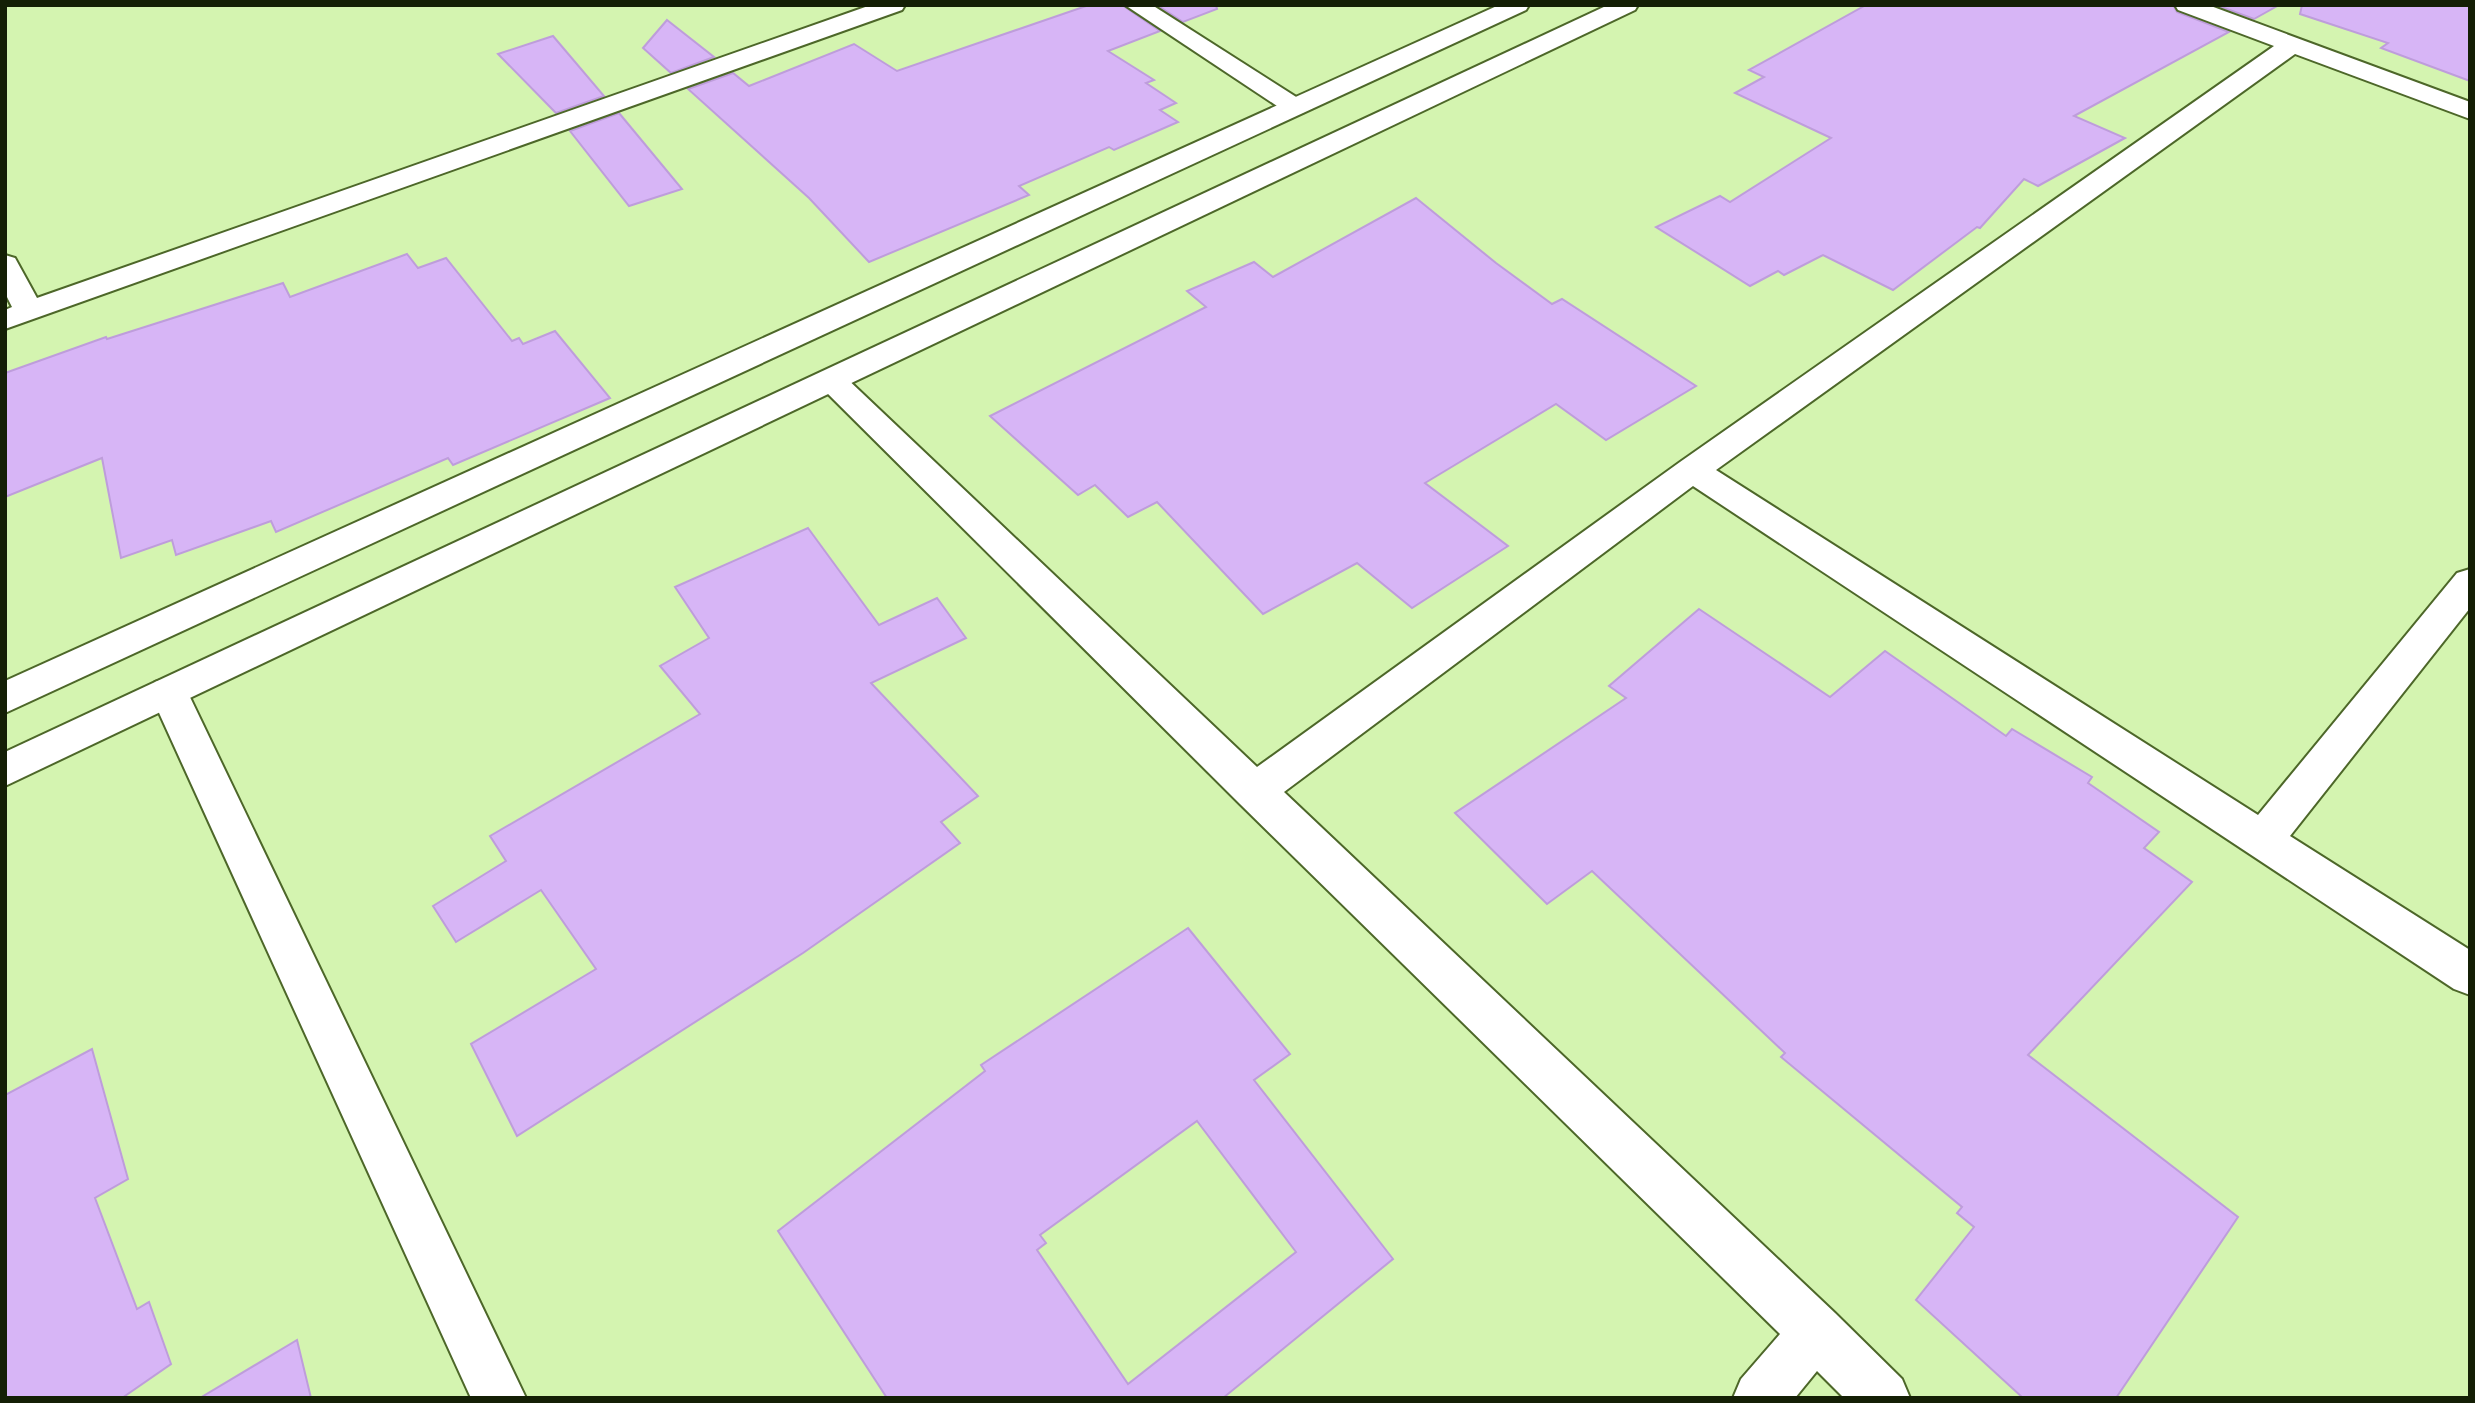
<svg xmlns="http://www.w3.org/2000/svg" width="2475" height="1403" font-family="Jost,sans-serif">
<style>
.building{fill:#d7b5f6;stroke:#be9ddb;stroke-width:2;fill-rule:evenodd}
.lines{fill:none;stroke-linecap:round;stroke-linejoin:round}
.minor-casing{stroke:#4d6729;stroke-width:4}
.tertiary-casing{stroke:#4d6729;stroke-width:4}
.minor{fill:#fff;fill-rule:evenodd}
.tertiary{fill:#fff;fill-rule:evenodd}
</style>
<rect width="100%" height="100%" fill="#d4f4b0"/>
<g class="building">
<polygon points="1089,5 1122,5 1160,31 1108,51 1154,80 1146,83 1176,103 1160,110 1178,122 1114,150 1109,147 1019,186 1029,195 869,262 809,198 688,89 733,73 749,86 854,44 897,71"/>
<polygon points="1157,5 1216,5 1217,9 1183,22"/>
<polygon points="1866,5 2173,5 2177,12 2229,32 2074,116 2125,138 2038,186 2024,179 1980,228 1977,227 1893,290 1823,255 1784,275 1778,271 1750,286 1656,227 1720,196 1730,202 1831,138 1735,93 1764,77 1749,70"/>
<polygon points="2216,5 2279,5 2254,19"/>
<polygon points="2302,5 2470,5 2470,81 2381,48 2388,43 2300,14"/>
<polygon points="667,20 714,57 671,73 643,48"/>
<polygon points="553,36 604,96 556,113 498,54"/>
<polygon points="619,113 682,189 629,206 570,131"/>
<polygon points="1416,198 1496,263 1552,304 1562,299 1696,386 1606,440 1556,404 1425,483 1508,546 1412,608 1357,563 1263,614 1157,502 1128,517 1095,485 1078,495 990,416 1206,307 1187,291 1254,262 1273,277"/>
<polygon points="407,254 418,268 446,258 512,341 519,338 523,344 555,331 610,398 453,465 448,458 276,532 271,521 176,555 172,540 121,558 102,458 5,497 5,373 106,337 107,339 283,283 290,297"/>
<polygon points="808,528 879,625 937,598 966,638 871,683 978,796 941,822 960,843 803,953 517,1136 471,1044 596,969 541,890 456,942 433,906 506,861 490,836 700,714 660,666 709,638 675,587"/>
<polygon points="1699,609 1830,697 1885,651 2006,736 2012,729 2092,777 2088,783 2159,832 2144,848 2192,882 2028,1055 2238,1217 2116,1398 2023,1398 1916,1300 1974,1227 1957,1213 1962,1207 1781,1057 1785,1053 1592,871 1547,904 1455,813 1626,698 1609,686"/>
<path d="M 1188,928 L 1290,1054 L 1254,1080 L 1393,1259 L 1223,1398 L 887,1398 L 778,1231 L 985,1071 L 981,1065 ZM 1197,1121 L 1296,1252 L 1128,1384 L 1037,1250 L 1046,1243 L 1040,1235 Z"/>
<polygon points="92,1049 128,1179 95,1198 137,1309 149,1302 171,1364 122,1398 5,1398 5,1095"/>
<polygon points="297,1340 311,1398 200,1398"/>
</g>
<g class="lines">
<g class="minor-casing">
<g id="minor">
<polygon points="871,5 905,5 902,10 5,329 5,310 12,307 5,293 5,255 15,258 37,298"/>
<polygon points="1125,5 1152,5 1304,102 1308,107 1304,112 1295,115 1286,112"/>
<polygon points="2175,5 2208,5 2470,102 2470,119 2295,54 1716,470 2258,815 2457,573 2470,569 2470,608 2290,836 2470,950 2470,995 2454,989 1693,486 1284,792 1835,1313 1902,1379 1910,1398 1844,1398 1817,1371 1795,1398 1733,1398 1741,1379 1780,1334 1240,804 815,381 820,374 831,371 842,374 1257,767 1680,462 2274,46 2178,10"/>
<polygon points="169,678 183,682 188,693 526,1398 471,1398 150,693 155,682"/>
</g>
</g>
<g class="tertiary-casing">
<g id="tertiary">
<polygon points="1499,5 1529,5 1526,10 5,713 5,681"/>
<polygon points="1608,5 1638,5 1635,10 5,786 5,752"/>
</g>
</g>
<use href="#minor" class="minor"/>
<use href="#tertiary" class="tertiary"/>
</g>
<rect width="2475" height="1403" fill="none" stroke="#141f05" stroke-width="14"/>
</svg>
